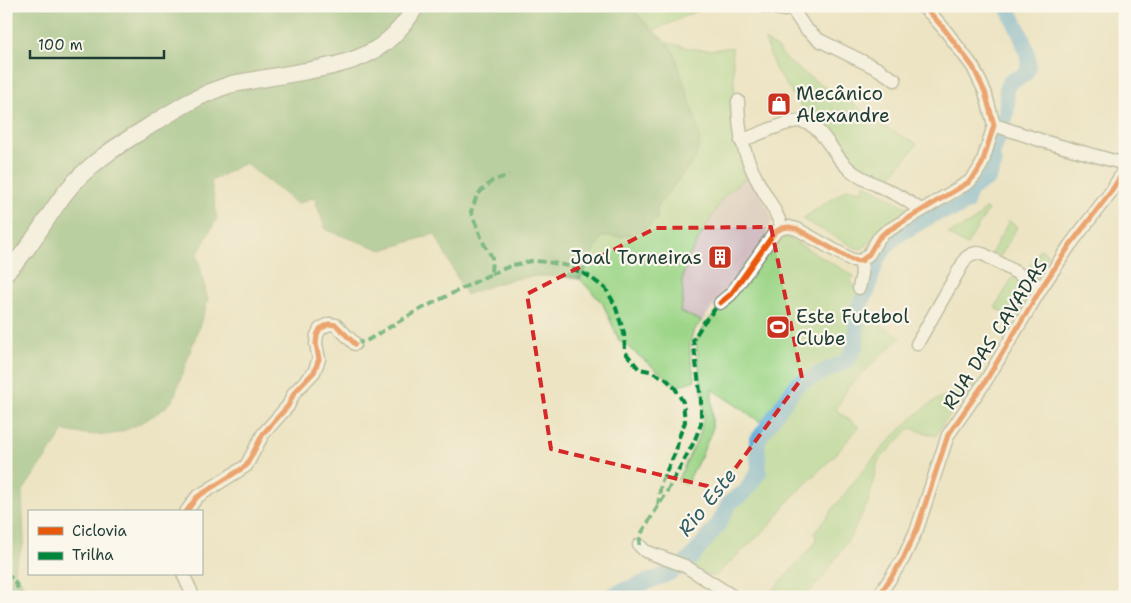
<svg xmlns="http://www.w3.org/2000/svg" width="1131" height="603" font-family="'Shantell Sans',sans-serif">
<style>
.industrial{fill:#d2bec3}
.green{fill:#9cd587;stroke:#5e895e}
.forest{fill:#7db674;stroke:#4e7a54}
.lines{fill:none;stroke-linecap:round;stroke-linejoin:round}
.river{stroke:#60aeda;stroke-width:16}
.minor-casing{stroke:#86907c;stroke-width:15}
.major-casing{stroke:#86907c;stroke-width:19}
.minor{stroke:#fff;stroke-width:12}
.major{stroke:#fff;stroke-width:16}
.quiet{stroke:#00873e;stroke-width:4;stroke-dasharray:8 4;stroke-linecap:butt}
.cycleway-casing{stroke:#fbf7ec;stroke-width:8}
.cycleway{stroke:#e8590c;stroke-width:5}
.marked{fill:none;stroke:#d62828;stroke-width:4;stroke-dasharray:10 6;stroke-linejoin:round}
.labels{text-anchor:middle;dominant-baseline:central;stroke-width:4.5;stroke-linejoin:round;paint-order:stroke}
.poi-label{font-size:19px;fill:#1f3d34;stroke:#fbf7ec;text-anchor:start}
.street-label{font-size:19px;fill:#1f3d34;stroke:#fbf7ec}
.water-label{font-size:20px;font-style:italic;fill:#325f66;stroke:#fbf7ec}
</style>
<rect width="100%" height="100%" fill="#fbf7ec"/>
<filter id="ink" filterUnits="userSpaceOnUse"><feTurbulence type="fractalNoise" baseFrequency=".02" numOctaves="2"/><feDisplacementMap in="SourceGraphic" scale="10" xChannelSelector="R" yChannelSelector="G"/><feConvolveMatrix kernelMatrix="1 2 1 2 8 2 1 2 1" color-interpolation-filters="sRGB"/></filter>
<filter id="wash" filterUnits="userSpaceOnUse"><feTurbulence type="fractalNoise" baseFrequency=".0096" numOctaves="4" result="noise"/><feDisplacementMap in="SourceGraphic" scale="20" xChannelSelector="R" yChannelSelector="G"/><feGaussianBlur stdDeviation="1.12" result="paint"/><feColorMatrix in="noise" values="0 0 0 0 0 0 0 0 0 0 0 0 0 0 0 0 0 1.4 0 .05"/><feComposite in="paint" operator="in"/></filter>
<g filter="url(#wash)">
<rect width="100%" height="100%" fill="#ece4c3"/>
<polygon class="industrial" points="751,176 771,214 772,221 767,231 767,236 702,321 680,312 683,298 682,280 687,260 723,197 740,182"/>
<g class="green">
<polygon points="630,6 702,6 703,8 653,31"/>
<polygon points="765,40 777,48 789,62 811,78 848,100 881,125 917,144 887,182 882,182 857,172 806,119 803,109 775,69"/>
<path d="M 667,42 C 692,50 707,52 732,47 L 735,100 L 751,176 L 740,182 L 723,197 L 687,260 L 682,280 L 683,298 L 680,312 L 702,321 C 683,339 691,357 695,380 L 677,386 L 619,340 L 603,304 L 580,279 L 602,236 L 622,237 L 657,207 L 696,157 L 698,128 L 675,55 Z"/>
<path d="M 864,184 L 910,209 L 910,211 C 898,219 884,226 874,236 C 867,242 867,251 856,248 L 802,219 L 847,189 L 863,191 Z"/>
<polygon points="986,208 988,210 967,245 948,234 974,221"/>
<polygon points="1009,221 1017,227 1000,257 992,252"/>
<polygon points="785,236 854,276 850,283 864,291 854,310 852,344 843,359 795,382 765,425 712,389 712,430 702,454 686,485 677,481 700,434 704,415 703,399 696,341 707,322 722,305 726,307 774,239"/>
<polygon points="1040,249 1048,254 1045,262 1049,266 1043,276 1037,278 1026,272"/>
<polygon points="1013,277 1030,288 1032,293 1016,320 995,308"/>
<polygon points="859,313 901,337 848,387 836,410 859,427 836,454 791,498 769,526 714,577 688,566 718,531 733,504 745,495 762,473 761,442 799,386 848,364 859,346"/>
<path d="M 979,382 C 966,402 946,413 936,436 L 910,428 L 878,461 L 868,503 L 850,537 L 824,576 L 805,597 L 767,597 L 816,542 L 815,532 C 849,489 885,437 930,404 C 945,393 963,392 979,382 Z"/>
</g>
<path class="forest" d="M 6,6 L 630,6 L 653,31 L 667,42 L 675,55 L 698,128 L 700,142 L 696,157 L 657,207 L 657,219 C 639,236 626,237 602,236 L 580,279 C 531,272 510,278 466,295 L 435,234 L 382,250 L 326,230 L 314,197 L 297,204 L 245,163 L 211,181 L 217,218 L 197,255 L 208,301 L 173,400 C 161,414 123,435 104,435 C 91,435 77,433 64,431 L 22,492 L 24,542 L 14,569 L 30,597 L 6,597 Z"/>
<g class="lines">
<g class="river">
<path d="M 1004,122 C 1006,115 1007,109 1007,102 C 1007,97 1006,91 1007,87 C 1010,77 1021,80 1026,73 C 1036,58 1013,21 1007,6"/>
<path d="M 685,563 L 691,558 L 718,525 L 730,502 L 745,492 L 759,471 L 757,441 L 797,384 L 847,361 L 856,345 L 857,311 L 867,292 L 877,259 L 890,242 L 903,232 L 938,212 L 955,209 L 966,203 C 970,187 974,186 988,179 L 994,165 L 992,155 L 1000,132"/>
<path d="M 610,597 C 632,583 662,581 680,566"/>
</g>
</g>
</g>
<g filter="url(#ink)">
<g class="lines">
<g class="minor-casing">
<g id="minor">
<polyline points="764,6 784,10 800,6"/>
<polyline points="792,9 805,28 819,40 878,69 895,80"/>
<path d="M 738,101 C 739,134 742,150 757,180 C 765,195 777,211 782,228"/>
<polyline points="994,125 1046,142 1125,164"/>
<path d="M 741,141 C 754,136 787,121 799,121 C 820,122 832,152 845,165 C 858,179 879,185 895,194 C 904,198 913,205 921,210"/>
<polyline points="859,288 862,274 861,261"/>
<polyline points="720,303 731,294 775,232 782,228 789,227 797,229 852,260 861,261 869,254 878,239 884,233 969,182 976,174 982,164 994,125 985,92 973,67 945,30 932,15 922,6"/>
<path d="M 917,344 L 966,258 C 973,252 978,252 985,255 L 1042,287"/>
<polyline points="186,512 197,497 246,466 263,434 288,406 294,393 314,372 319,359 316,344 317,335 320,329 329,324 336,325 355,344"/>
<polyline points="639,545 645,551 685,566 734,597"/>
<polyline points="183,574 191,591 192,597"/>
<polyline points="878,597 903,559 917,529 948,435 985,382 1042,287 1070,245 1110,193 1125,169"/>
</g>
</g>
<g class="major-casing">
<path id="major" d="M 6,272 C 30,250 45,219 65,193 C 87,165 118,145 148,127 C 178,108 198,95 232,84 C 255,80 278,76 301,72 C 353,63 387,55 416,6"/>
</g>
<use href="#minor" class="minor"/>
<use href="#major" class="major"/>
<g class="quiet">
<polyline points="491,274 513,265 531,261 547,262 568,266 590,277 606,289 615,305 624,333 625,352 639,369 650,371 666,379 675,388 683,402 685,422 679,437 676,451 661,483 658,505"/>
<polyline points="355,344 368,340 415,312 491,274 492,257 484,244 471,212 477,195 492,181 509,175"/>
<polyline points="125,511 126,512"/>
<polyline points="639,545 641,534 665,495 694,442 701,424 701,399 693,340 704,322 720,303"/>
<path d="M 6,573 C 13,579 20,587 19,597"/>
</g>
<g class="cycleway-casing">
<g id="cycleway">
<polyline points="720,303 731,294 775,232 782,228 789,227 797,229 852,260 861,261 869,254 878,239 884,233 969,182 976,174 982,164 994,125 985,92 973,67 945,30 932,15 922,6"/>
<polyline points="186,512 197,497 246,466 263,434 288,406 294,393 314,372 319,359 316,344 317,335 320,329 329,324 336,325 355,344"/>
<polyline points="878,597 903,559 917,529 948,435 985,382 1042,287 1070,245 1110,193 1125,169"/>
</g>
</g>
<use href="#cycleway" class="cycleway"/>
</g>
</g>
<path d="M0 0H1131V603H0ZM 771,227 L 802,378 L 720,489 L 551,449 L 527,294 L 656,228 Z" fill="#ece4c3" fill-opacity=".55" fill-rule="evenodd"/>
<path class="marked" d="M 771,227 L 802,378 L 720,489 L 551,449 L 527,294 L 656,228 Z"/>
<defs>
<g id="shop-square" transform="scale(1.25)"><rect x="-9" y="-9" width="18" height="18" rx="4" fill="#c8321e" stroke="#fbf7ec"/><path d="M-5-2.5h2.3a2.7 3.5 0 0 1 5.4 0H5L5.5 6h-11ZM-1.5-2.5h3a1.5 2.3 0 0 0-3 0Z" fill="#fff"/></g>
<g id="building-square" transform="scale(1.25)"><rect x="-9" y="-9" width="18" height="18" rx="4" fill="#c8321e" stroke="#fbf7ec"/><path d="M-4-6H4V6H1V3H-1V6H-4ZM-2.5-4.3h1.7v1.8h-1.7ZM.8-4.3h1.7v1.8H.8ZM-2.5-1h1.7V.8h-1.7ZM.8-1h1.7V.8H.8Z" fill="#fff"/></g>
<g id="stadium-square" transform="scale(1.25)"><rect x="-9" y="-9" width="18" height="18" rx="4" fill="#c8321e" stroke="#fbf7ec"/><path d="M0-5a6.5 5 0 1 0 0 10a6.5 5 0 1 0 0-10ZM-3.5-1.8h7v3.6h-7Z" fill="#fff"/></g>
</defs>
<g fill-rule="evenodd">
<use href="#shop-square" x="779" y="104"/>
<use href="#building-square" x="720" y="257"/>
<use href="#stadium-square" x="778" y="327"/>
</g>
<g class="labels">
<g class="poi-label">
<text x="796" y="93">Mecânico<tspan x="796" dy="22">Alexandre</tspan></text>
<text x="702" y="257" text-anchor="end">Joal Torneiras</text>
<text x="796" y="316">Este Futebol<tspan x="796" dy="22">Clube</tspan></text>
</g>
<g class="street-label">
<text transform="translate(995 334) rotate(-57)">RUA DAS CAVADAS</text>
</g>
<g class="water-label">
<text transform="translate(707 502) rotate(-51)">Rio Este</text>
</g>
</g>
<rect width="1131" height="603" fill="none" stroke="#fbf7ec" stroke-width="25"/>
<rect x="28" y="510" width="175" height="65" fill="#fbf7ec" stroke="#a3ada2"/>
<rect x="38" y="527" width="25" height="8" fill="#e8590c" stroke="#a3ada2"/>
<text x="72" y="536" font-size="15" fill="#1f3d34">Ciclovia</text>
<rect x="38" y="552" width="25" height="8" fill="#00873e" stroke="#a3ada2"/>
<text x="72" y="560" font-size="15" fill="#1f3d34">Trilha</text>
<path d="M30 50v8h134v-8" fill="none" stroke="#1f3d34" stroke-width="2.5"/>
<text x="38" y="50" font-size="15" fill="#1f3d34" stroke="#fbf7ec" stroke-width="4" paint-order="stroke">100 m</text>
</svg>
